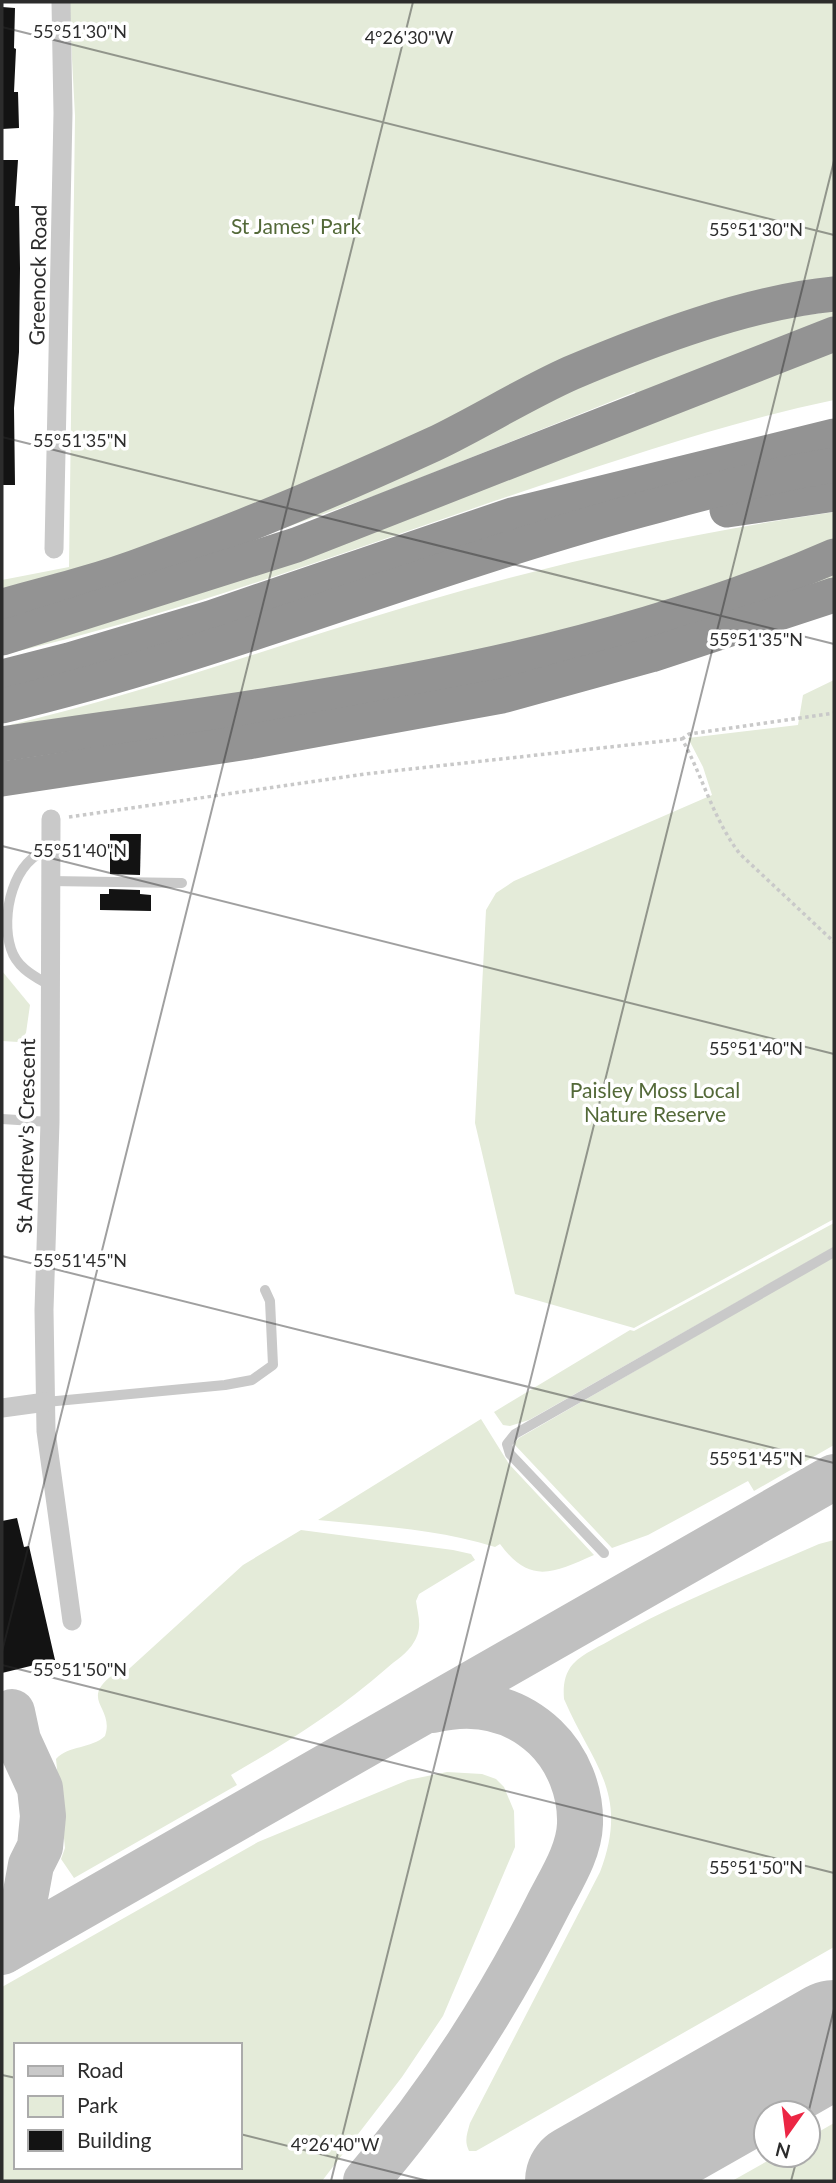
<svg xmlns="http://www.w3.org/2000/svg" width="836" height="2183" font-family="Lato,sans-serif">
<style>
.green{fill:#e4ebd9;fill-rule:evenodd}
.lines{fill:none;stroke-linecap:round;stroke-linejoin:round}
.taxiway{stroke:#c0c0c0;stroke-width:46}
.runway{stroke:#c0c0c0;stroke-width:116}
.building{fill:#131313}
.path{stroke:#c9c9c9;stroke-width:3.5;stroke-dasharray:3.5 3.5;stroke-linecap:butt}
.lane{stroke:#c9c9c9;stroke-width:10}
.street{stroke:#c9c9c9;stroke-width:19}
.highway{stroke:#939393;stroke-width:35}
.ticks{fill:none;stroke:#2c2c2c;stroke-width:2;stroke-opacity:0.45}
.labels{text-anchor:middle;dominant-baseline:central;stroke-width:7;stroke-linejoin:round;paint-order:stroke}
.park-label{font-size:21px;fill:#536938;stroke:#fff}
.street-label{font-size:21px;fill:#2c2c2c;stroke:#fff}
.ticks-label{font-size:18px;text-anchor:middle;fill:#2c2c2c;stroke:#fff;stroke-width:7;stroke-linejoin:round;paint-order:stroke}
</style>
<rect width="100%" height="100%" fill="#fff"/>
<g class="green">
<polygon points="69,2 834,2 834,287 270,506 2,597 2,580 69,567 75,116"/>
<path d="M 834,311 L 834,400 C 733,421 636,454 539,486 C 361,546 184,613 2,655 L 2,652 L 642,410 L 635,392 L 382,493 L 276,531 L 609,370 L 754,323 Z"/>
<path d="M 834,512 L 834,581 L 413,668 L 2,727 C 143,694 280,644 419,603 C 555,563 694,532 834,512 Z"/>
<polygon points="834,680 834,1219 634,1328 515,1294 475,1123 486,910 496,893 514,881 712,795 703,767 688,738 798,725 803,695"/>
<polygon points="2,971 30,1005 26,1033 18,1042 2,1041"/>
<polygon points="834,1223 834,1247 529,1420 510,1426 503,1425 494,1412 630,1330 634,1331"/>
<polygon points="834,1256 834,1445 754,1491 748,1481 648,1535 612,1548 514,1444 519,1438"/>
<path d="M 481,1419 L 509,1464 L 594,1555 C 553,1573 530,1585 500,1544 L 495,1547 C 438,1529 377,1526 318,1520 Z"/>
<path d="M 301,1530 L 453,1550 L 471,1554 L 475,1560 L 419,1594 L 416,1601 C 418,1616 423,1627 414,1642 C 408,1653 396,1660 387,1668 C 338,1711 288,1742 231,1775 L 237,1785 L 74,1878 L 61,1859 L 65,1848 L 56,1759 C 69,1745 91,1749 105,1736 C 115,1707 78,1700 114,1674 L 119,1678 L 243,1565 Z"/>
<path d="M 834,1540 L 834,1947 L 476,2151 L 469,2151 C 464,2141 467,2134 470,2123 L 600,1872 C 630,1793 593,1766 564,1699 C 563,1687 564,1674 573,1664 C 583,1653 601,1646 614,1638 C 679,1601 750,1574 819,1544 Z"/>
<path d="M 447,1772 L 482,1774 L 496,1779 L 504,1787 L 514,1811 L 515,1847 L 443,2016 L 402,2077 L 322,2181 L 2,2181 L 2,1987 L 258,1842 L 408,1780 ZM 16,2045 L 240,2045 L 240,2167 L 16,2167 Z"/>
<polygon points="834,2123 834,2181 732,2181 778,2155 808,2155 808,2138"/>
</g>
<g class="lines">
<g class="taxiway">
<polyline points="5,1950 15,1940 19,1930 31,1865 40,1847 43,1816 40,1788 18,1740 12,1712"/>
<polyline points="2,1952 834,1477"/>
<path d="M 366,2181 C 437,2099 498,2004 547,1907 C 560,1881 579,1853 580,1824 C 581,1792 568,1759 545,1737 C 513,1707 475,1700 433,1710"/>
</g>
<polyline class="runway" points="583,2181 834,2038"/>
</g>
<g class="building">
<polygon points="2,7 15,8 14,48 16,49 14,92 18,92 19,128 2,129"/>
<polygon points="2,160 18,160 15,206 19,206 20,268 19,352 14,408 15,485 2,485"/>
<polygon points="110,834 141,834 140,875 110,874"/>
<polygon points="109,889 140,890 140,894 151,895 151,911 100,910 100,894 109,894"/>
<polygon points="17,1518 24,1547 29,1546 55,1660 2,1673 2,1521"/>
</g>
<g class="lines">
<g class="path">
<polyline points="682,739 689,734 834,713"/>
<path d="M 69,817 L 365,774 L 682,739 C 703,777 713,819 740,854 L 834,942"/>
</g>
<g class="lane">
<polyline points="50,881 182,883"/>
<path d="M 49,985 C 34,976 17,968 11,949 C 0,916 13,857 51,849"/>
<polyline points="2,1119 50,1122"/>
<polyline points="46,1402 225,1385 252,1380 273,1365 270,1301 265,1290"/>
<polyline points="604,1553 510,1454 507,1444 515,1434 834,1252"/>
</g>
<g class="street">
<polyline points="54,549 63,113 61,2"/>
<polyline points="51,819 50,1122 44,1310 46,1431 72,1621"/>
<polyline points="2,1408 46,1402"/>
</g>
<g class="highway">
<polyline points="727,510 834,494"/>
<path d="M 2,606 C 51,593 102,580 149,562 C 246,527 340,487 434,444 C 480,422 524,394 571,373 C 649,340 749,302 834,294"/>
<polyline points="2,638 296,545 834,334"/>
<polyline points="2,677 69,660 210,618 512,515 834,436"/>
<path d="M 2,706 C 225,653 437,563 659,505 C 717,489 775,474 834,465"/>
<path d="M 2,744 C 285,702 569,672 834,556"/>
<polyline points="2,779 248,742 502,696 651,655 834,595"/>
</g>
</g>
<path class="ticks" d="M 2,27 L 834,235M 2,437 L 834,644M 2,846 L 834,1054M 2,1256 L 834,1463M 2,1652 L 413,2M 2,1665 L 834,1873M 2,2075 L 16,2078M 808,2114 L 834,2009M 240,2134 L 428,2181M 331,2181 L 834,161M 791,2181 L 798,2155"/>
<g class="labels">
<g class="park-label">
<text x="296" y="225">St James' Park</text>
<text x="655" y="1089">Paisley Moss Local<tspan x="655" dy="24">Nature Reserve</tspan></text>
</g>
<g class="street-label">
<text transform="translate(37 275) rotate(-89)">Greenock Road</text>
<text transform="translate(25 1136) rotate(-89)">St Andrew's Crescent</text>
</g>
</g>
<g class="ticks-label">
<text x="80" y="38">55°51'30"N</text>
<text x="409" y="44">4°26'30"W</text>
<text x="756" y="236">55°51'30"N</text>
<text x="80" y="447">55°51'35"N</text>
<text x="756" y="646">55°51'35"N</text>
<text x="80" y="857">55°51'40"N</text>
<text x="756" y="1055">55°51'40"N</text>
<text x="80" y="1267">55°51'45"N</text>
<text x="756" y="1465">55°51'45"N</text>
<text x="80" y="1676">55°51'50"N</text>
<text x="756" y="1874">55°51'50"N</text>
<text x="335" y="2151">4°26'40"W</text>
</g>
<rect width="836" height="2183" fill="none" stroke="#2c2c2c" stroke-width="7"/>
<rect x="14" y="2043" width="228" height="126" fill="#ffffff" stroke="#ababab" stroke-width="2"/>
<rect x="28" y="2066" width="35" height="10" fill="#c9c9c9" stroke="#ababab" stroke-width="2"/>
<text x="77" y="2078" font-size="21" fill="#2c2c2c">Road</text>
<rect x="28" y="2096" width="35" height="21" fill="#e4ebd9" stroke="#ababab" stroke-width="2"/>
<text x="77" y="2113" font-size="21" fill="#2c2c2c">Park</text>
<rect x="28" y="2130" width="35" height="21" fill="#131313" stroke="#ababab" stroke-width="2"/>
<text x="77" y="2148" font-size="21" fill="#2c2c2c">Building</text>
<g transform="translate(787 2134) rotate(194)"><circle r="33" fill="#ffffff" stroke="#ababab" stroke-width="2"/>
<path d="M0-5L12 26L0 18L-12 26Z" fill="#ec2644"/>
<text y="-10" font-size="19" font-weight="bold" text-anchor="middle" fill="#2c2c2c">N</text>
</g>
</svg>
